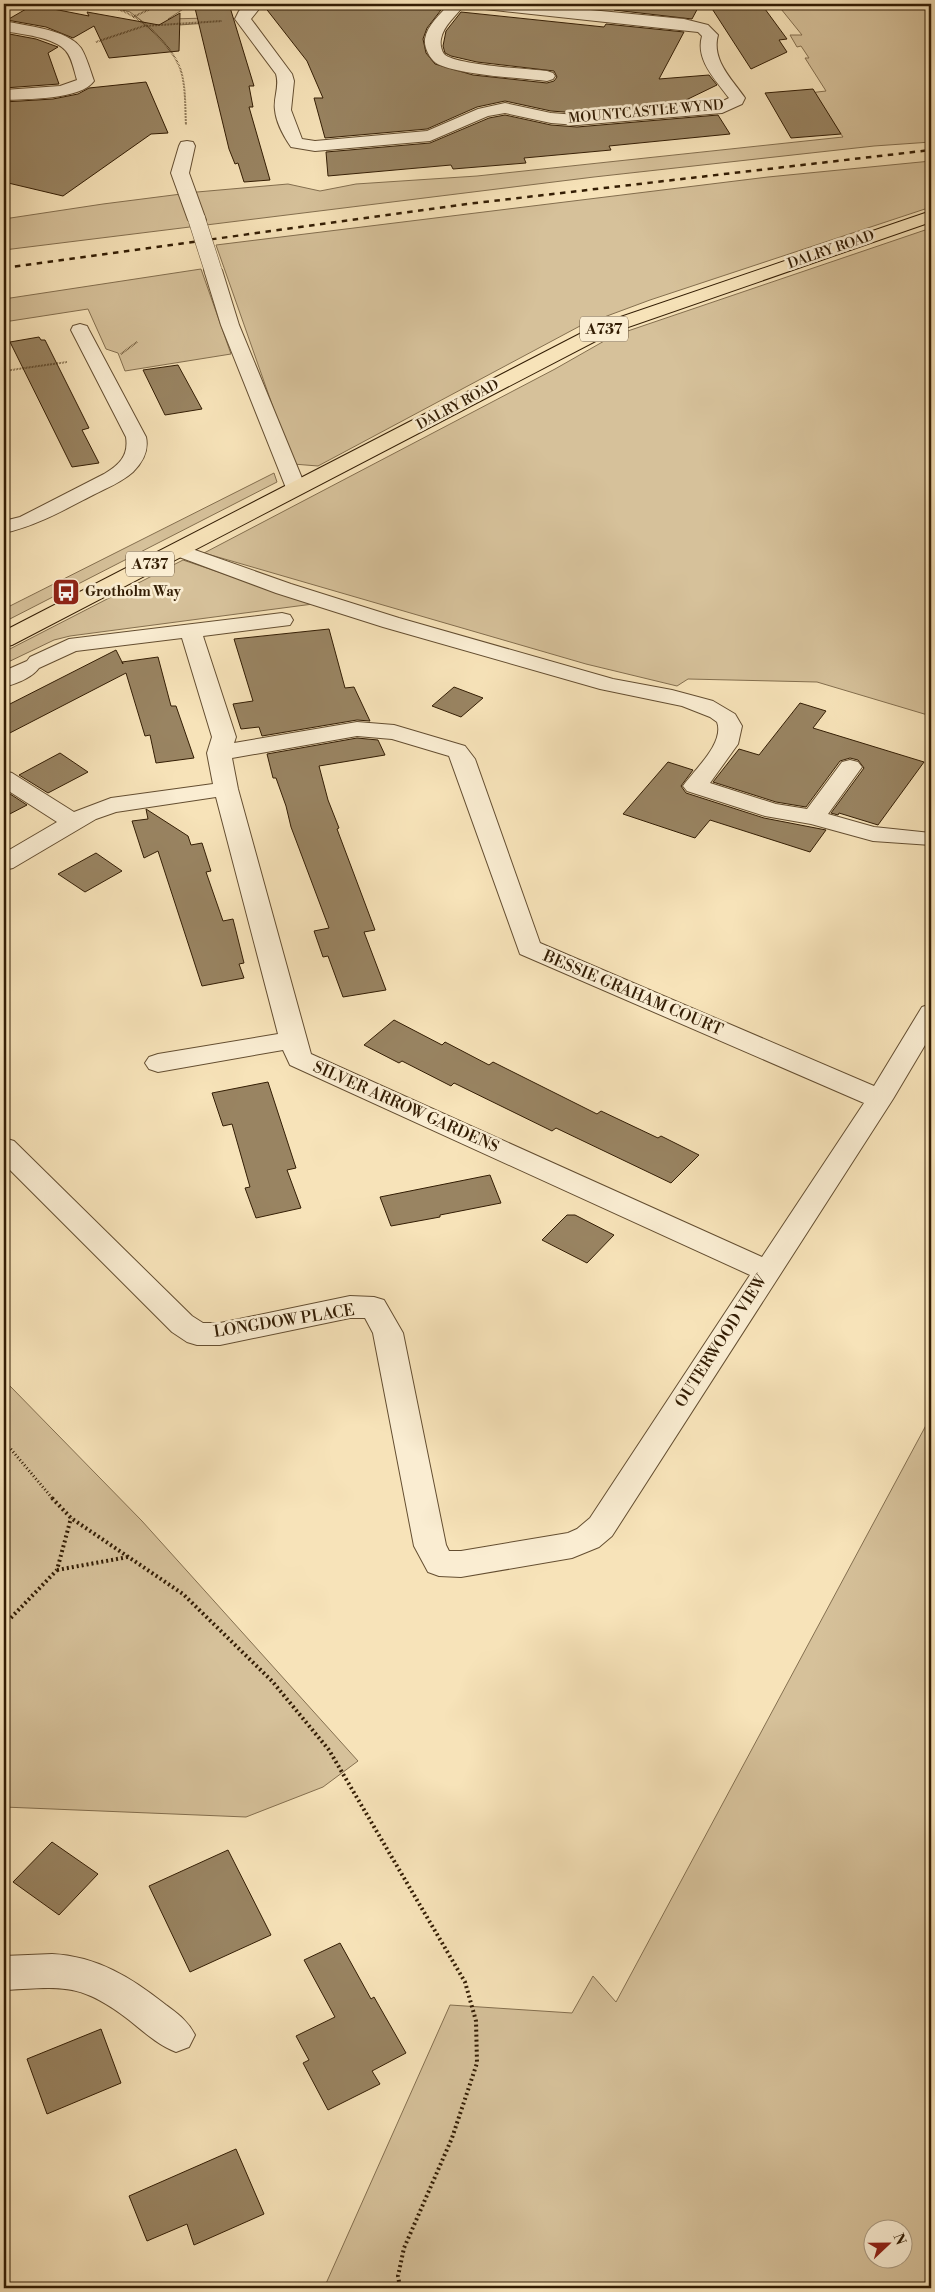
<svg xmlns="http://www.w3.org/2000/svg" width="935" height="2292" font-family="'Libre Bodoni',serif">
<style>
.green{fill:#d6c19a;stroke:#846f4f;fill-rule:evenodd}
.building{fill:#998462;stroke:#331d04}
.lines{fill:none;stroke-linecap:round;stroke-linejoin:round}
.minor-casing{stroke:#644e31;stroke-width:2}
.highway-casing{stroke:#331d04;stroke-width:2}
.path-far2{stroke:#331d04;stroke-width:2;stroke-dasharray:0.5 1;stroke-linecap:butt}
.path-far1{stroke:#331d04;stroke-width:3;stroke-dasharray:1 2.5;stroke-linecap:butt}
.path{stroke:#331d04;stroke-width:4;stroke-dasharray:2 3;stroke-linecap:butt}
.minor{fill:#faedd2;fill-rule:evenodd}
.highway{fill:#f7e3b9;fill-rule:evenodd}
.rail{stroke:#331d04;stroke-width:2.5;stroke-dasharray:5.5 5.5;stroke-linecap:butt}
.minor-bridge-casing{stroke:#644e31;stroke-width:18;stroke-linecap:butt}
.minor-bridge{stroke:#faedd2;stroke-width:17}
.labels{text-anchor:middle;dominant-baseline:central;stroke-width:5;stroke-linejoin:round;paint-order:stroke}
.far-street-label{font-size:14px;fill:#331d04;stroke:#faedd2}
.far-poi-label{font-size:14px;font-weight:bold;fill:#331d04;stroke:#faedd2;text-anchor:start}
.shield{fill:#faedd2;stroke:#6f5b42;stroke-width:1}
.shield-label{font-size:15px;font-weight:bold;fill:#331d04}
.street-label{font-size:16px;fill:#331d04;stroke:#faedd2}
</style>
<rect width="100%" height="100%" fill="#f7e3b9"/>
<filter id="stains"><feTurbulence type="fractalNoise" baseFrequency=".004" numOctaves="4"/><feColorMatrix values="0 0 0 0 .2 0 0 0 0 .09 0 0 0 0 .02 0 0 0 .5 -.17"/></filter>
<radialGradient id="worn" r=".72"><stop offset=".6" stop-color="#630" stop-opacity="0"/><stop offset="1" stop-color="#630" stop-opacity=".3"/></radialGradient>
<g class="green">
<polygon points="101,4 136,6 140,4 191,4 168,19 209,18 223,22 150,27 130,12"/>
<polygon points="777,4 879,4 931,7 931,142 874,146 594,177 4,250 4,219 103,204 197,192 288,184 320,191 356,184 477,176 843,137 821,105 809,93 826,91 805,58 809,58 801,46 797,47 790,35 802,35"/>
<polygon points="931,161 931,207 650,300 580,326 318,466 293,464 216,245 768,177"/>
<polygon points="931,228 931,716 817,682 688,679 677,686 586,664 204,553 555,369 613,336"/>
<polygon points="201,269 231,354 125,371 118,353 106,349 88,309 4,322 4,299"/>
<polygon points="274,473 277,482 4,622 4,609"/>
<polygon points="183,560 313,604 70,636 54,640 4,664 4,652"/>
<polygon points="10,1386 142,1521 358,1761 323,1787 246,1817 4,1807 4,1390"/>
<path d="M 931,1416 L 931,2288 L 324,2288 L 450,2005 L 572,2013 L 593,1976 L 616,2002 ZM 872,2230 L 902,2230 L 902,2260 L 872,2260 Z"/>
</g>
<g class="building">
<polygon points="194,4 229,4 254,86 249,86 253,107 249,107 270,180 244,182 238,163 235,164 229,149"/>
<polygon points="265,4 316,4 347,9 351,4 375,4 441,10 427,28 423,39 426,53 435,64 473,75 547,83 554,81 557,77 554,71 477,62 451,56 445,53 443,46 446,31 461,12 604,27 606,24 684,32 659,79 709,75 717,85 686,100 707,99 709,102 577,113 551,111 505,101 477,107 427,129 325,138 314,98 323,98 307,61 264,6"/>
<polygon points="618,4 700,4 692,19 614,10"/>
<polygon points="709,4 765,9 787,39 779,40 787,52 751,69"/>
<polygon points="33,5 89,16 87,12 159,25 180,13 179,51 109,58 94,26 73,38 46,27 7,20"/>
<polygon points="4,33 36,39 58,47 48,53 59,84 4,88 4,66 8,63 4,51"/>
<polygon points="146,82 168,133 151,134 63,196 4,182 4,102 53,99 78,94 89,88"/>
<polygon points="813,89 841,134 791,138 765,93"/>
<polygon points="505,115 551,125 577,127 718,115 730,134 609,146 611,150 524,158 526,163 453,169 451,165 328,176 326,152 430,143 489,118"/>
<polygon points="39,337 41,340 45,340 89,428 82,430 99,463 72,467 10,342"/>
<polygon points="178,365 202,409 165,415 143,370"/>
<polygon points="329,629 345,688 354,687 370,721 357,720 262,736 259,727 241,729 233,704 253,701 234,639"/>
<polygon points="116,650 123,664 122,662 158,657 171,706 176,706 194,758 156,763 150,735 145,736 126,673 4,736 4,707"/>
<polygon points="454,687 483,698 461,717 432,706"/>
<polygon points="800,703 826,711 813,728 924,762 878,825 839,813 838,815 831,813 864,768 858,760 850,758 840,761 806,807 776,802 713,782 739,749 759,755"/>
<polygon points="357,738 378,740 385,755 319,766 328,800 339,828 337,829 375,930 364,932 386,990 343,997 328,956 323,957 314,931 329,928 291,827 286,806 276,778 273,778 267,754"/>
<polygon points="60,753 88,772 48,793 19,775"/>
<polygon points="668,762 693,770 681,786 686,793 764,818 826,830 810,852 710,820 695,838 623,814"/>
<polygon points="4,790 27,805 4,817"/>
<polygon points="146,809 188,836 191,845 202,843 211,871 206,872 223,921 233,919 244,963 239,964 244,978 202,986 158,851 144,858 132,821 148,819"/>
<polygon points="96,853 122,871 85,892 58,874"/>
<polygon points="394,1020 442,1045 445,1042 489,1065 493,1062 597,1114 601,1111 658,1138 661,1136 699,1155 671,1183 556,1128 552,1131 454,1083 451,1086 402,1061 399,1063 364,1045"/>
<polygon points="268,1082 296,1168 287,1170 301,1208 256,1218 245,1188 250,1187 232,1124 223,1126 212,1093"/>
<polygon points="490,1175 501,1203 440,1215 440,1217 391,1226 380,1197"/>
<polygon points="567,1215 575,1215 614,1235 587,1263 542,1240"/>
<polygon points="52,1842 98,1874 59,1915 13,1882"/>
<polygon points="228,1850 271,1935 190,1972 149,1886"/>
<polygon points="340,1943 371,1999 374,1997 406,2053 372,2071 380,2084 328,2110 303,2063 309,2060 296,2036 335,2017 304,1960"/>
<polygon points="101,2029 121,2083 47,2114 27,2059"/>
<polygon points="236,2149 264,2214 194,2245 187,2224 147,2241 129,2196"/>
</g>
<g class="lines">
<g class="minor-casing">
<g id="minor">
<path d="M 246,4 L 263,4 L 251,19 L 292,74 L 294,81 L 291,110 L 302,139 L 315,141 L 427,131 L 478,109 L 505,103 L 551,113 L 577,115 L 719,103 L 729,98 C 716,80 695,60 702,36 L 698,32 L 485,9 L 480,7 L 478,4 L 528,4 L 684,19 L 708,25 L 718,35 C 711,60 732,79 745,98 L 742,104 L 722,113 L 577,125 L 551,123 L 505,113 L 488,116 L 430,141 L 315,151 L 291,147 C 284,137 276,122 275,110 C 273,98 280,87 276,74 L 235,19 L 239,11 Z"/>
<path d="M 449,4 L 465,4 C 457,15 443,26 441,39 C 440,43 441,50 444,54 C 454,65 529,69 547,71 L 553,73 L 555,76 L 553,79 L 547,81 C 521,78 456,75 436,63 C 429,58 424,47 425,39 C 427,25 441,14 449,4 Z"/>
<path d="M 4,21 C 26,26 67,29 81,48 C 87,58 90,70 94,81 C 81,100 26,99 4,100 L 4,90 L 60,86 L 77,80 C 74,70 72,58 66,51 C 55,37 20,34 4,31 Z"/>
<polygon points="187,141 193,142 195,146 189,173 206,220 203,224 191,224 188,220 171,173 179,146 181,142"/>
<polygon points="213,265 219,266 222,270 239,325 306,488 303,492 296,494 289,492 286,488 221,325 204,270 207,266"/>
<path d="M 80,324 L 87,326 L 89,330 L 146,437 C 149,451 143,462 133,472 C 122,482 107,488 93,495 C 64,510 36,526 4,533 L 4,521 L 20,517 L 104,474 C 119,465 129,456 126,437 L 71,330 L 73,326 Z"/>
<path d="M 178,544 L 291,584 L 399,618 L 613,679 L 672,690 L 713,701 L 735,714 L 742,726 L 738,744 L 710,783 L 776,804 L 807,809 L 842,762 L 850,760 L 858,762 L 862,767 L 828,814 L 874,827 L 931,833 L 931,845 L 873,841 L 811,824 L 765,816 L 687,791 L 683,786 C 694,770 725,743 717,722 L 710,717 L 682,706 L 600,689 L 383,627 L 276,593 L 171,554 L 167,550 L 171,546 Z"/>
<path d="M 282,613 L 290,615 L 293,620 L 290,625 L 203,636 L 236,737 L 234,743 L 357,722 L 394,725 L 465,746 L 475,759 L 540,943 L 874,1086 L 922,1007 L 931,1004 L 931,1035 L 893,1099 L 612,1536 L 599,1547 L 572,1558 L 461,1577 L 439,1576 L 428,1572 L 414,1546 L 373,1333 L 365,1318 L 350,1318 L 220,1345 L 197,1345 L 187,1342 L 172,1332 L 4,1164 L 4,1138 L 14,1141 L 192,1316 L 203,1323 L 220,1323 L 350,1296 L 374,1297 L 384,1300 L 403,1333 L 446,1545 L 449,1551 L 461,1551 L 568,1533 L 577,1529 L 590,1518 L 750,1275 L 290,1065 L 283,1050 L 158,1072 L 149,1069 L 145,1063 L 149,1057 L 158,1054 L 278,1034 L 216,797 L 116,812 L 96,819 L 13,868 L 4,870 L 4,853 L 57,822 L 4,788 L 4,771 L 12,773 L 74,812 L 111,798 L 213,784 L 207,753 L 212,737 L 182,638 L 76,651 L 39,668 C 32,678 15,684 4,687 L 4,671 L 27,661 L 30,657 L 69,639 ZM 357,736 L 392,739 L 449,756 L 520,954 L 864,1103 L 762,1257 L 311,1054 L 238,789 L 232,758 Z"/>
<path d="M 52,1954 C 97,1956 132,1978 166,2005 C 178,2014 188,2021 195,2035 L 189,2047 L 176,2052 C 158,2045 144,2032 129,2020 C 80,1982 62,1987 4,1990 L 4,1956 Z"/>
</g>
</g>
<g class="highway-casing">
<polygon id="highway" points="931,211 931,222 611,333 12,645 4,647 4,631 597,325"/>
</g>
<g class="path-far2">
<path d="M 97,4 C 107,6 117,8 127,13 C 148,23 174,49 181,71 C 186,88 185,108 186,125"/>
<polyline points="133,17 161,4"/>
<polyline points="96,42 144,26 222,21"/>
<polyline points="121,354 137,342"/>
<polyline points="4,371 67,362"/>
</g>
<polyline class="path-far1" points="4,1441 53,1499"/>
<g class="path">
<polyline points="52,1498 71,1518 183,1594 272,1681 329,1750 465,1982 476,2021 477,2063 452,2138 404,2248 398,2276 400,2288"/>
<polyline points="57,1570 128,1557"/>
<polyline points="4,1625 57,1570 71,1518"/>
</g>
<use href="#minor" class="minor"/>
<use href="#highway" class="highway"/>
<polyline class="rail" points="4,268 467,204 931,150"/>
<g class="minor-bridge-casing">
<polyline id="minor-bridge" points="197,220 213,270"/>
</g>
<use href="#minor-bridge" class="minor-bridge"/>
</g>
<defs>
<g id="bus-square" transform="scale(1.4375)"><rect x="-9" y="-9" width="18" height="18" rx="4" fill="#8f2418" stroke="#faedd2"/><path d="M-5-6H5V4H4V6H2V4H-2V6H-4V4H-5ZM-3.5-4V0h7V-4ZM-3.5 1.2v1.5H-2V1.2ZM2 1.2v1.5H3.5V1.2Z" fill="#fff"/></g>
</defs>
<g fill-rule="evenodd">
<use href="#bus-square" x="66" y="592"/>
</g>
<g class="labels">
<g class="far-street-label">
<text transform="translate(646 112) rotate(-5)">MOUNTCASTLE WYND</text>
<text transform="translate(831 250) rotate(-19)">DALRY ROAD</text>
<text transform="translate(458 405) rotate(-28)">DALRY ROAD</text>
</g>
<g class="far-poi-label">
<text x="85" y="592">Grotholm Way</text>
</g>
<g class="shield">
<rect x="580" y="316.5" width="48" height="25" rx="4"/>
<rect x="126" y="551.5" width="48" height="25" rx="4"/>
</g>
<g class="shield-label">
<text x="604" y="329">A737</text>
<text x="150" y="564">A737</text>
</g>
<g class="street-label">
<text transform="translate(633 993) rotate(23)">BESSIE GRAHAM COURT</text>
<text transform="translate(406 1107) rotate(24)">SILVER ARROW GARDENS</text>
<text transform="translate(284 1321) rotate(-9)">LONGDOW PLACE</text>
<text transform="translate(721 1341) rotate(-57)">OUTERWOOD VIEW</text>
</g>
</g>
<rect width="935" height="2292" fill="none" stroke="#f7e3b9" stroke-width="20"/>
<rect x="5" y="5" width="925" height="2282" fill="none" stroke="#331d04" stroke-width="2.5"/>
<rect x="10" y="10" width="915" height="2272" fill="none" stroke="#331d04"/>
<g transform="translate(888 2244) rotate(68)"><circle r="24" fill="#faedd2" stroke="#aa9a80"/>
<path d="M0-4L9 19L0 12L-9 19Z" fill="#8f2418"/>
<text y="-8" font-size="14" font-weight="bold" text-anchor="middle" fill="#331d04">N</text>
</g>
<rect width="100%" height="100%" filter="url(#stains)"/>
<rect width="100%" height="100%" fill="url(#worn)"/>
</svg>
